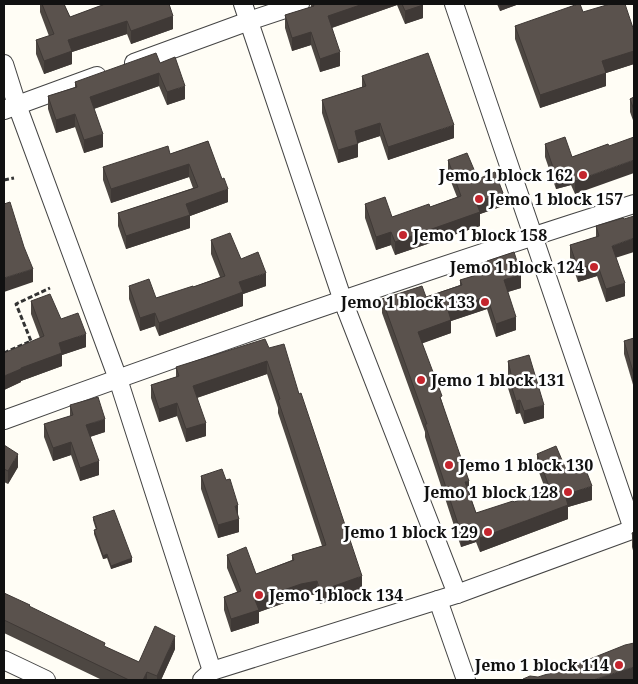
<svg xmlns="http://www.w3.org/2000/svg" width="638" height="684" font-family="'Noto Serif',serif">
<style>
.lines{fill:none;stroke-linecap:round;stroke-linejoin:round}
.street-casing{stroke:#444;stroke-width:20}
.path{stroke:#333;stroke-width:3;stroke-dasharray:5 2.5;stroke-linecap:butt}
.street{stroke:#fff;stroke-width:18}
.wall{fill:#4d4742}
.shaded-wall{fill:#3f3936}
.building{fill:#5a524d;stroke:#3f3936}
.poi-dot{fill:#c4262e;stroke:#fff;stroke-width:2}
.labels{text-anchor:middle;dominant-baseline:central;stroke-width:5;stroke-linejoin:round;paint-order:stroke}
.poi-label{font-size:16px;font-weight:bold;fill:#111;stroke:#fff;text-anchor:end}
</style>
<rect width="100%" height="100%" fill="#fffdf5"/>
<g class="lines">
<g class="street-casing">
<g id="street">
<polyline points="243,4 343,301 457,594"/>
<polyline points="454,4 633,529"/>
<polyline points="134,63 249,21 300,4"/>
<polyline points="4,64 17,105 118,379 212,671"/>
<polyline points="4,110 97,76"/>
<path d="M 4,420 C 212,344 422,271 634,204"/>
<polyline points="438,600 466,680"/>
<polyline points="4,660 46,680"/>
<polyline points="202,680 212,671 457,594 634,529"/>
</g>
</g>
<g class="path">
<polyline points="4,180 14,178"/>
<polyline points="4,353 31,341 16,304 50,288"/>
</g>
<use href="#street" class="street"/>
</g>
<g class="wall">
<polygon points="40,4 64,4 70,17 103,5 103,4 169,4 173,29 131,44 127,34 72,52 72,64 44,74 36,54 36,40 49,36 40,12"/>
<polygon points="311,4 423,4 423,18 405,24 397,5 332,28 340,66 320,72 311,45 292,51 285,28 285,15 311,7"/>
<polygon points="497,4 519,4 500,11"/>
<polygon points="583,12 634,31 634,64 606,73 606,86 540,108 515,39 515,26"/>
<polygon points="160,63 185,99 167,105 159,86 94,109 103,147 84,153 75,127 56,133 48,109 48,96 75,87 75,82"/>
<polygon points="362,76 454,138 388,160 380,136 358,143 358,157 338,163 322,113 322,100 362,87"/>
<polygon points="634,97 634,123 630,112 630,99"/>
<polygon points="208,141 228,202 190,216 190,228 126,249 118,226 118,213 193,188 189,177 111,203 103,180 103,167 170,154"/>
<polygon points="545,144 572,157 608,144 575,194 571,185 556,189 545,157"/>
<polygon points="448,160 478,179 503,206 480,214 480,226 395,255 391,245 376,250 365,218 365,204 392,217 430,207 457,197 448,174"/>
<polygon points="596,226 616,258 625,296 606,302 597,276 578,282 570,258 570,245 596,237"/>
<polygon points="211,240 241,259 266,286 243,294 243,306 159,336 155,326 140,331 129,299 129,286 156,298 193,287 220,277 211,254"/>
<polygon points="487,261 521,288 508,292 516,330 496,337 487,309 451,321 451,333 422,343 442,402 469,492 476,513 514,502 546,491 537,467 537,454 567,472 592,500 568,507 568,519 480,552 476,542 461,547 425,437 425,432 382,313 382,299 426,297 460,285 460,280 487,272"/>
<polygon points="31,301 61,319 86,347 62,355 62,366 21,381 21,382 4,390 40,338 31,314"/>
<polygon points="634,338 634,388 624,354 624,341"/>
<polygon points="269,348 299,394 362,589 320,604 317,594 301,597 259,612 259,623 231,632 224,610 224,597 237,592 227,568 227,555 256,574 292,560 292,555 322,546 287,440 278,413 278,408 267,374 197,398 206,436 186,442 177,416 159,422 151,398 151,385 176,377 176,367"/>
<polygon points="508,361 544,418 524,424 520,413 516,414 508,388"/>
<polygon points="70,405 105,432 90,437 99,475 80,481 71,455 53,461 44,437 44,424 70,416"/>
<polygon points="4,445 18,467 8,484 4,482"/>
<polygon points="201,476 226,480 238,517 239,532 218,538 201,489"/>
<polygon points="93,517 132,562 111,569 107,558 103,559 94,534 94,530 96,530 93,520"/>
<polygon points="634,532 634,554 632,547 632,533"/>
<polygon points="4,593 105,647 139,662 175,649 161,680 102,680 4,633"/>
</g>
<g class="shaded-wall">
<polygon points="363,4 397,4 397,5 328,29 328,16"/>
<polygon points="500,4 519,4 500,11"/>
<polygon points="423,5 423,18 405,24 405,11"/>
<polygon points="173,16 173,29 131,44 131,31"/>
<polygon points="127,21 127,34 72,52 72,64 44,74 44,61 68,40"/>
<polygon points="311,32 311,45 292,51 292,38"/>
<polygon points="634,51 634,64 606,73 606,86 540,108 540,95 602,61"/>
<polygon points="340,52 340,66 320,72 320,59"/>
<polygon points="159,73 159,86 90,110 90,97"/>
<polygon points="185,86 185,99 167,105 167,92"/>
<polygon points="75,114 75,127 56,133 56,120"/>
<polygon points="380,123 380,136 355,144 355,131"/>
<polygon points="454,125 454,138 388,160 388,147"/>
<polygon points="103,134 103,147 84,153 84,140"/>
<polygon points="358,144 358,157 338,163 338,150"/>
<rect x="4" y="146" width="1" height="13"/>
<polygon points="634,160 634,173 575,194 575,181"/>
<polygon points="189,164 189,177 111,203 111,189"/>
<polygon points="571,172 571,185 556,189 556,176"/>
<polygon points="228,189 228,202 190,216 190,228 126,249 126,236 186,204"/>
<polygon points="503,193 503,206 480,214 480,226 395,255 395,242 476,202"/>
<polygon points="391,232 391,245 376,250 376,237"/>
<polygon points="634,238 634,252 612,259 612,246"/>
<polygon points="597,263 597,276 578,282 578,269"/>
<polygon points="33,269 33,282 4,292 4,278"/>
<polygon points="266,273 266,286 243,294 243,306 159,336 159,323 239,282"/>
<polygon points="521,274 521,288 504,293 504,280"/>
<polygon points="625,283 625,296 606,302 606,289"/>
<polygon points="487,296 487,309 451,321 451,333 418,345 418,332 448,310"/>
<polygon points="155,313 155,326 140,331 140,318"/>
<polygon points="516,317 516,330 496,337 496,324"/>
<polygon points="86,334 86,347 62,355 62,366 21,381 21,382 4,390 4,376 21,368 59,343"/>
<polygon points="267,361 267,374 193,399 193,386"/>
<polygon points="520,400 520,413 516,414 516,401"/>
<polygon points="177,403 177,416 159,422 159,409"/>
<polygon points="544,405 544,418 524,424 524,411"/>
<polygon points="105,419 105,432 86,438 86,425"/>
<polygon points="206,423 206,436 186,442 186,429"/>
<polygon points="71,442 71,455 53,461 53,448"/>
<polygon points="18,454 18,467 8,484 8,471"/>
<polygon points="99,461 99,475 80,481 80,468"/>
<polygon points="469,481 469,494 465,482"/>
<polygon points="592,486 592,500 568,507 568,519 480,552 480,538 565,495"/>
<polygon points="238,505 238,518 235,506"/>
<polygon points="239,519 239,532 218,538 218,525"/>
<polygon points="476,529 476,542 461,547 461,533"/>
<polygon points="107,554 107,558 103,559 103,556"/>
<polygon points="132,558 132,562 111,569 111,566"/>
<polygon points="362,576 362,589 320,604 320,591"/>
<polygon points="317,581 317,594 301,597 259,612 259,623 231,632 231,619 255,600 301,584"/>
<polygon points="175,636 175,649 161,680 157,680 157,676"/>
<polygon points="634,667 634,680 593,680"/>
<polygon points="147,672 147,680 143,680"/>
</g>
<g class="building">
<polygon points="42,4 64,4 70,17 105,4 169,4 173,16 131,31 127,21 68,40 72,51 44,61 36,40 54,34"/>
<polygon points="313,4 363,4 328,16 340,52 320,59 311,32 292,38 285,15 314,6"/>
<polygon points="402,4 423,4 423,5 405,11"/>
<polygon points="578,4 580,4 583,12 610,4 625,4 634,31 634,51 602,61 606,73 540,95 515,26"/>
<polygon points="156,53 160,63 175,57 185,86 167,92 159,73 90,97 103,134 84,140 75,114 56,120 48,96 77,87 75,82"/>
<polygon points="428,53 454,125 388,147 380,123 355,131 358,144 338,150 322,100 366,86 362,76"/>
<polygon points="634,97 634,110 630,99"/>
<polygon points="565,137 572,157 608,144 609,146 634,137 634,160 575,181 571,172 556,176 545,144"/>
<polygon points="208,141 222,179 224,178 228,189 186,204 190,215 126,236 118,213 198,187 189,164 111,189 103,167 168,146 170,154"/>
<polygon points="467,153 478,179 495,172 503,193 476,202 480,212 395,242 391,232 376,237 365,204 385,197 392,217 429,204 430,207 461,196 448,160"/>
<polygon points="10,202 24,247 33,269 4,278 4,204"/>
<polygon points="634,216 634,238 612,246 625,283 606,289 597,263 578,269 570,245 599,236 596,226 623,218 624,219"/>
<polygon points="230,233 241,259 258,252 266,273 239,282 243,292 159,323 155,313 140,318 129,286 149,279 156,298 193,286 193,287 225,276 211,240"/>
<polygon points="514,252 521,274 504,280 516,317 496,324 487,296 448,310 451,320 418,332 442,396 440,397 469,481 465,482 476,513 513,501 514,502 550,489 537,454 556,446 567,472 584,465 592,486 565,495 568,505 480,538 476,529 461,533 425,424 427,424 382,299 422,286 426,297 462,285 460,280 490,271 487,261"/>
<polygon points="50,294 61,319 78,313 86,334 59,343 62,353 21,368 21,369 4,376 4,353 44,336 31,301"/>
<polygon points="634,338 634,375 624,341"/>
<polygon points="265,339 269,348 284,344 299,394 301,393 362,576 320,591 317,581 301,584 255,600 259,610 231,619 224,597 241,591 227,555 246,547 256,574 294,560 292,555 326,545 287,427 278,400 280,399 267,361 193,386 206,423 186,429 177,403 159,409 151,385 179,376 176,367"/>
<polygon points="529,355 544,405 524,411 520,400 516,401 508,375 511,374 508,361"/>
<polygon points="98,397 105,419 86,425 99,461 80,468 71,442 53,448 44,424 73,415 70,405"/>
<polygon points="4,445 18,454 8,471 4,469"/>
<polygon points="222,469 226,480 230,479 238,505 235,506 239,519 218,525 201,476"/>
<polygon points="114,510 132,558 111,566 107,554 103,556 94,530 97,529 93,517"/>
<polygon points="634,532 634,541 632,533"/>
<polygon points="4,593 30,605 29,606 105,643 104,646 139,662 155,626 175,636 157,676 147,672 143,680 129,680 4,620"/>
<polygon points="634,643 634,667 593,680 523,680 523,679 530,676 538,677 570,667 625,645"/>
</g>
<g class="poi-dot">
<circle cx="583" cy="175" r="5"/>
<circle cx="479" cy="199" r="5"/>
<circle cx="403" cy="235" r="5"/>
<circle cx="594" cy="267" r="5"/>
<circle cx="485" cy="302" r="5"/>
<circle cx="421" cy="380" r="5"/>
<circle cx="449" cy="465" r="5"/>
<circle cx="568" cy="492" r="5"/>
<circle cx="488" cy="532" r="5"/>
<circle cx="259" cy="595" r="5"/>
<circle cx="619" cy="665" r="5"/>
</g>
<g class="labels">
<g class="poi-label">
<text x="573" y="175">Jemo 1 block 162</text>
<text x="489" y="199" text-anchor="start">Jemo 1 block 157</text>
<text x="413" y="235" text-anchor="start">Jemo 1 block 158</text>
<text x="584" y="267">Jemo 1 block 124</text>
<text x="475" y="302">Jemo 1 block 133</text>
<text x="431" y="380" text-anchor="start">Jemo 1 block 131</text>
<text x="459" y="465" text-anchor="start">Jemo 1 block 130</text>
<text x="558" y="492">Jemo 1 block 128</text>
<text x="478" y="532">Jemo 1 block 129</text>
<text x="269" y="595" text-anchor="start">Jemo 1 block 134</text>
<text x="609" y="665">Jemo 1 block 114</text>
</g>
</g>
<rect width="638" height="684" fill="none" stroke="#111111" stroke-width="10"/>
</svg>
